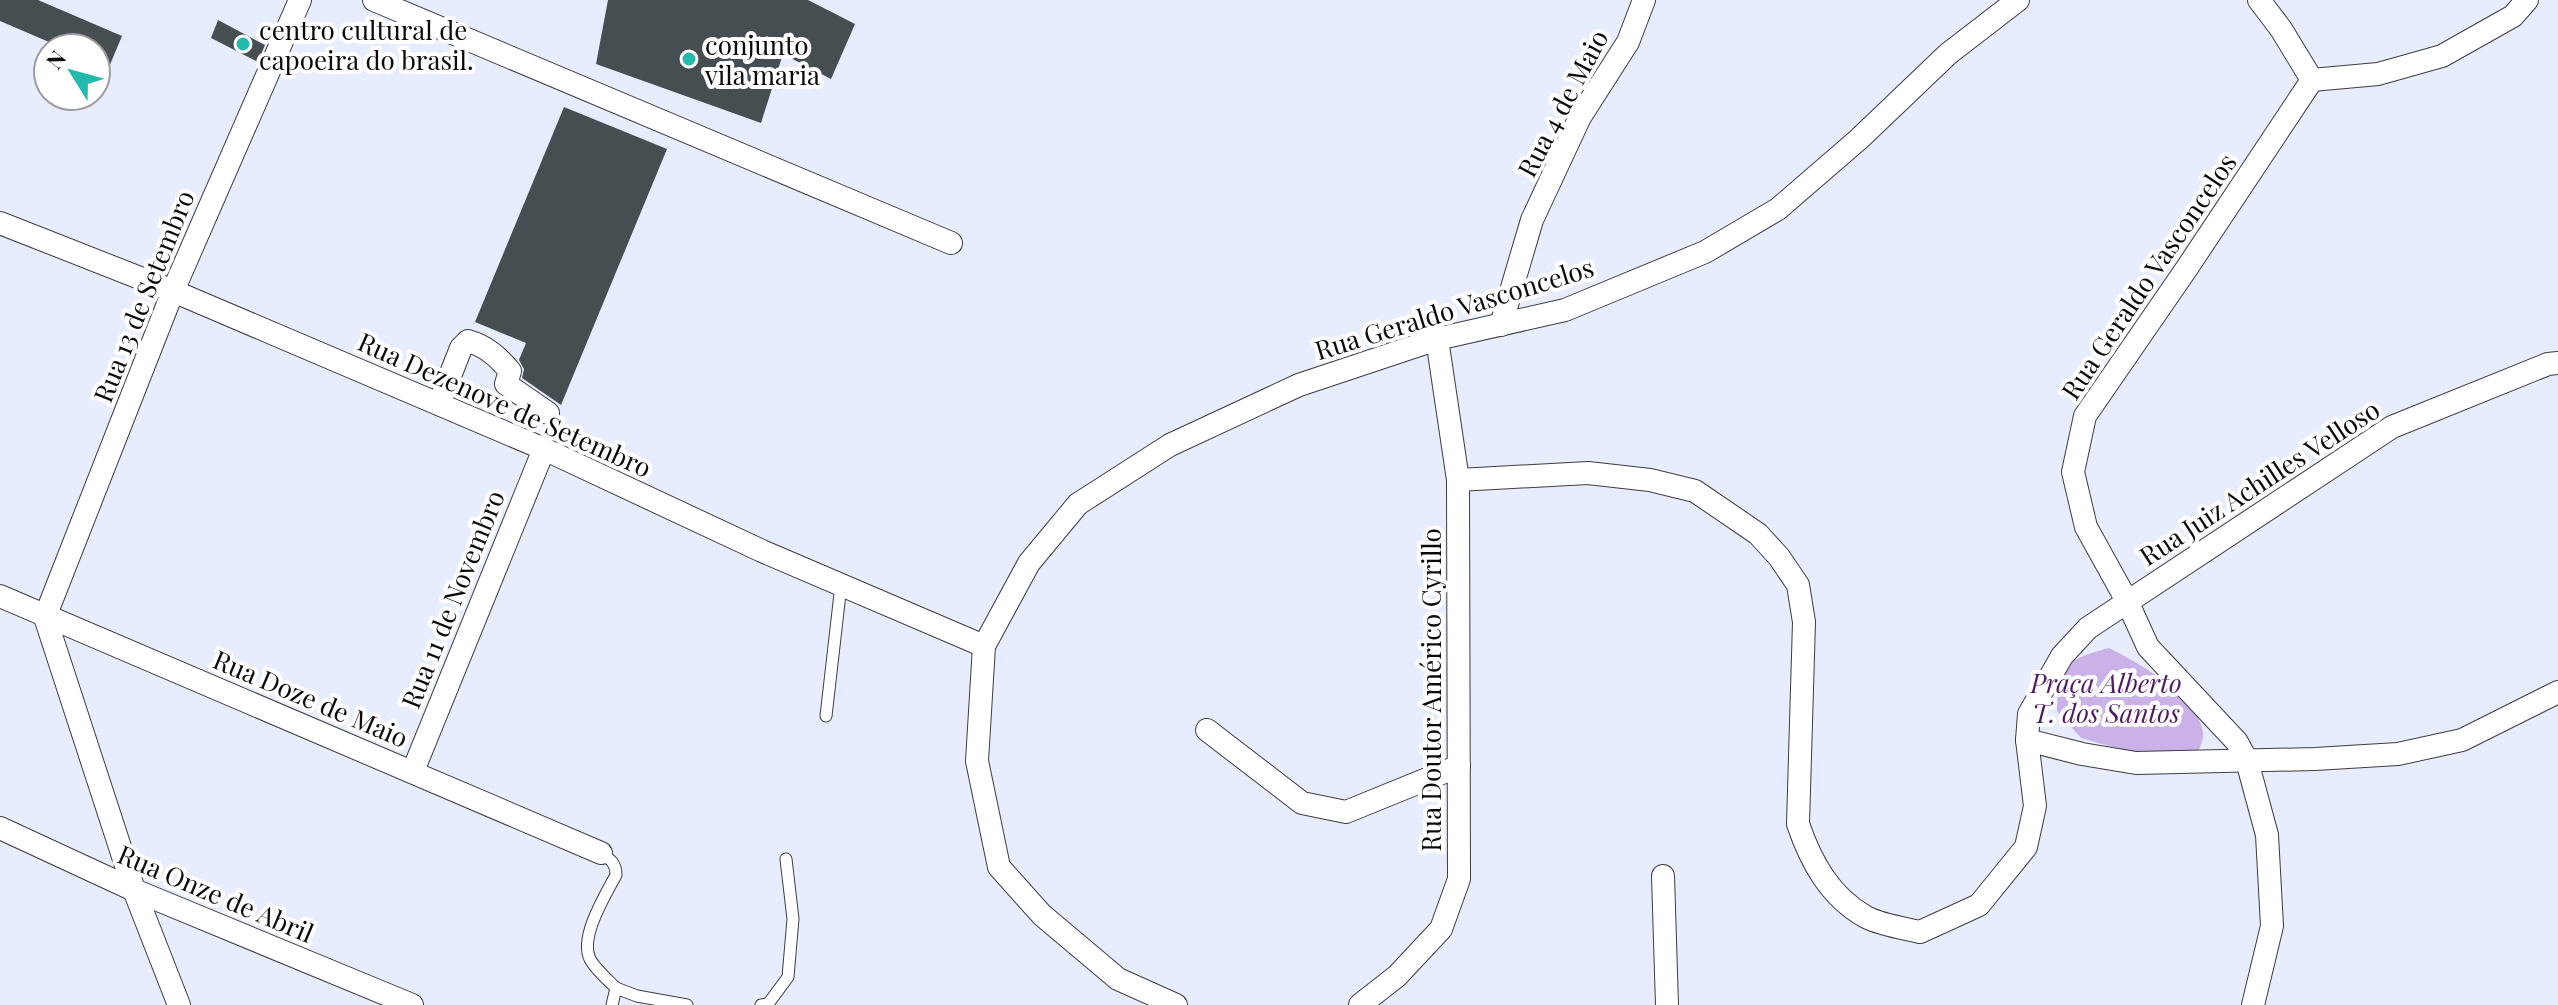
<svg xmlns="http://www.w3.org/2000/svg" width="2558" height="1005" font-family="'Playfair Display',serif">
<style>
.green{fill:#cab2e8}
.building{fill:#464e52}
.lines{fill:none;stroke-linecap:round;stroke-linejoin:round}
.service-casing{stroke:#3d3d3d;stroke-width:13}
.minor-casing{stroke:#3d3d3d;stroke-width:24}
.service{stroke:#fff;stroke-width:11}
.minor{stroke:#fff;stroke-width:22}
.poi-dot{fill:#22baac;stroke:#fff;stroke-width:3}
.labels{text-anchor:middle;dominant-baseline:central;stroke-width:8;stroke-linejoin:round;paint-order:stroke}
.poi-label{font-size:26px;fill:#0a0a0a;stroke:#fff;text-anchor:start}
.street-label{font-size:26px;fill:#0a0a0a;stroke:#fff}
.park-label{font-size:26px;font-style:italic;fill:#4f1b61;stroke:#fff}
</style>
<rect width="100%" height="100%" fill="#e7edff"/>
<path class="green" d="M 2109,648 C 2139,663 2197,695 2203,732 C 2204,738 2201,744 2199,750 L 2164,758 L 2123,750 L 2081,738 L 2057,711 C 2058,665 2065,660 2109,648 Z"/>
<g class="building">
<polygon points="0,0 38,0 122,36 109,67 96,62 96,48 63,48 0,21"/>
<polygon points="608,0 808,0 855,24 831,79 783,54 761,123 596,64"/>
<polygon points="218,20 265,45 258,62 211,38"/>
<polygon points="564,107 667,149 561,405 522,378 524,369 519,360 526,343 475,322"/>
</g>
<g class="lines">
<g class="service-casing">
<g id="service">
<polyline points="826,716 841,585"/>
<path d="M 601,853 C 610,859 616,863 616,875 C 606,894 579,937 590,959 C 595,969 608,980 616,988"/>
<polyline points="612,1005 616,988 637,996 687,1005"/>
<polyline points="761,1005 768,1004 788,977 793,919 786,859"/>
</g>
</g>
<g class="minor-casing">
<g id="minor">
<polyline points="374,0 951,243"/>
<polyline points="2312,80 2378,74 2442,56 2513,16 2527,0"/>
<polyline points="0,223 173,291 544,449 762,551 984,646"/>
<polyline points="1501,325 1532,220 1580,117 1628,42 1644,0"/>
<path d="M 439,404 L 461,348 L 468,341 C 486,346 497,356 510,371 L 506,384 L 548,413"/>
<path d="M 1458,480 L 1588,473 L 1650,480 L 1695,491 L 1758,534 L 1779,557 L 1798,585 L 1804,622 L 1798,824 C 1811,862 1830,897 1866,917 C 1881,925 1903,928 1920,932 L 1979,905 L 2026,847 L 2035,806 L 2027,740 L 2029,714 L 2062,656 L 2088,628 L 2392,427 L 2548,364 L 2558,363"/>
<polyline points="0,596 601,853"/>
<polyline points="45,617 173,291 300,0"/>
<polyline points="45,617 134,890 179,1005"/>
<polyline points="1207,730 1302,803 1346,812 1459,766"/>
<polyline points="2027,740 2082,754 2136,763 2315,759 2398,754 2462,740 2558,692"/>
<polyline points="413,771 544,449"/>
<polyline points="0,828 134,890 412,1005"/>
<polyline points="1663,876 1667,1005"/>
<polyline points="1176,1005 1118,979 1042,915 999,867 977,761 984,646 1029,563 1078,504 1170,445 1299,385 1437,339 1565,310 1705,252 1778,209 1859,139 1948,54 2018,0"/>
<polyline points="1360,1005 1397,976 1441,929 1459,879 1458,480 1437,339"/>
<polyline points="2253,1005 2272,926 2267,835 2247,761 2237,742 2148,647 2127,601 2086,527 2073,472 2085,416 2187,268 2312,80 2281,29 2259,0"/>
</g>
</g>
<use href="#service" class="service"/>
<use href="#minor" class="minor"/>
</g>
<g class="poi-dot">
<circle cx="243" cy="44" r="8"/>
<circle cx="689" cy="59" r="8"/>
</g>
<g class="labels">
<g class="poi-label">
<text x="259" y="29">centro cultural de<tspan x="259" dy="30">capoeira do brasil.</tspan></text>
<text x="705" y="44">conjunto<tspan x="705" dy="30">vila maria</tspan></text>
</g>
<g class="street-label">
<text transform="translate(1562 103) rotate(-62)">Rua 4 de Maio</text>
<text transform="translate(2148 276) rotate(-56)">Rua Geraldo Vasconcelos</text>
<text transform="translate(143 296) rotate(-68)">Rua 13 de Setembro</text>
<text transform="translate(1454 308) rotate(-17)">Rua Geraldo Vasconcelos</text>
<text transform="translate(505 404) rotate(24)">Rua Dezenove de Setembro</text>
<text transform="translate(2259 482) rotate(-33)">Rua Juiz Achilles Velloso</text>
<text transform="translate(452 599) rotate(-68)">Rua 11 de Novembro</text>
<text transform="translate(1430 690) rotate(-90)">Rua Doutor Américo Cyrillo</text>
<text transform="translate(311 698) rotate(23)">Rua Doze de Maio</text>
<text transform="translate(216 893) rotate(23)">Rua Onze de Abril</text>
</g>
<g class="park-label">
<text x="2106" y="682">Praça Alberto<tspan x="2106" dy="30">T. dos Santos</tspan></text>
</g>
</g>
<g transform="translate(72 72) rotate(307)"><circle r="38" fill="#ffffff" stroke="#9d9d9d" stroke-width="2"/>
<path d="M0-6L14 30L0 20L-14 30Z" fill="#22baac"/>
<text y="-12" font-size="22" font-weight="bold" text-anchor="middle" fill="#0a0a0a">N</text>
</g>
</svg>
